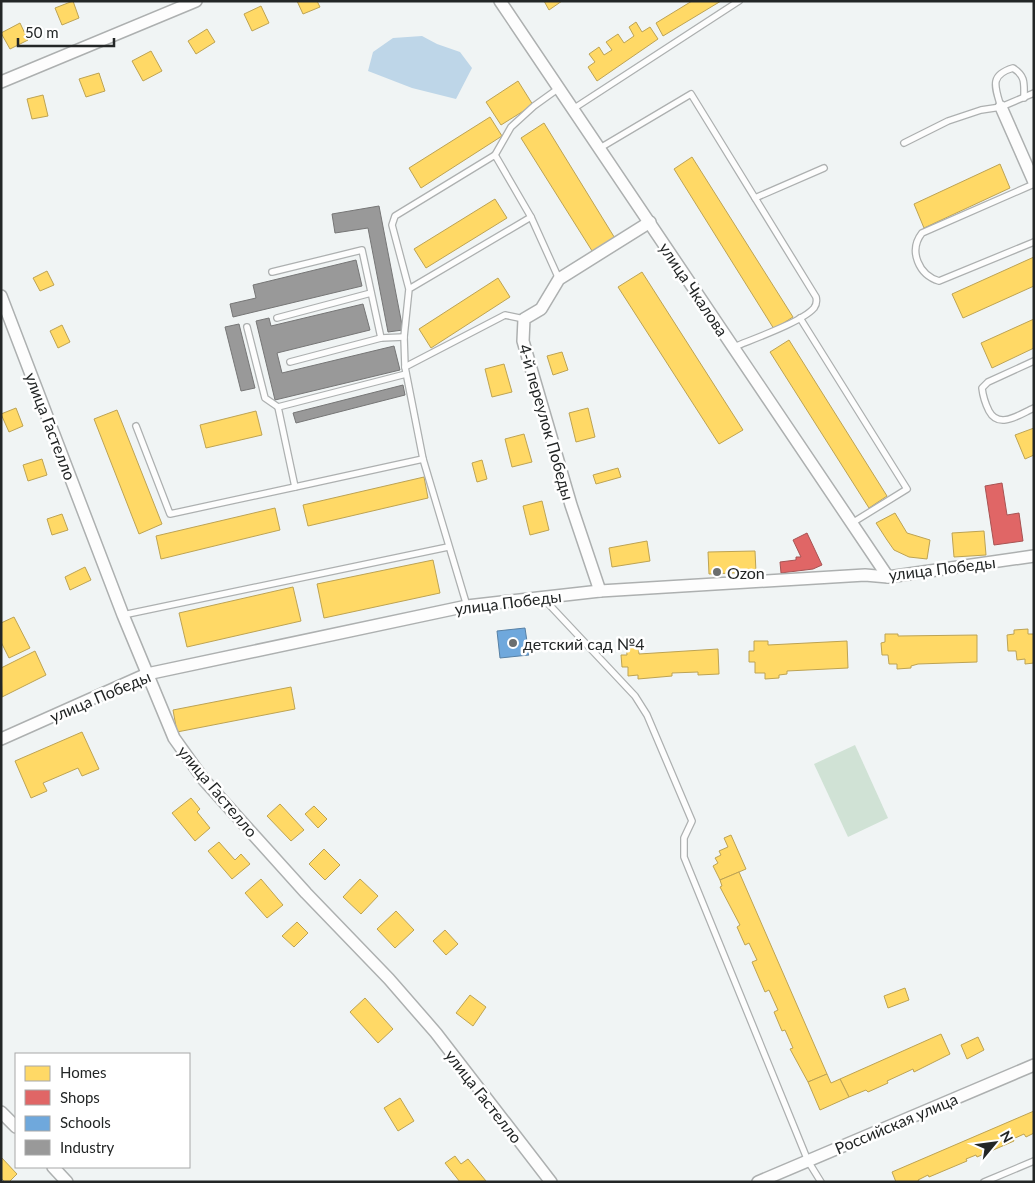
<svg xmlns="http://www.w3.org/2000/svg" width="1035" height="1183" font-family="Lato,sans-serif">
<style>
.green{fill:#d0e2d5}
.water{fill:#bed6e8}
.homes{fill:#ffd966;stroke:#bda353}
.shops{fill:#e06666;stroke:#a75353}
.schools{fill:#6fa8dc;stroke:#5881a5}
.industry{fill:#999;stroke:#767676}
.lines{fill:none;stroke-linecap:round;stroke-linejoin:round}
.lane-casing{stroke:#adb0b0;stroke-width:8}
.street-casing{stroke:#adb0b0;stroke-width:14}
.lane{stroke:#fdfdfd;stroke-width:5.5}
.street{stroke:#fdfdfd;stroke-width:11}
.poi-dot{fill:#6b6e6e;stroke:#fff;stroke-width:2}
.labels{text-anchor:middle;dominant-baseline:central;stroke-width:5;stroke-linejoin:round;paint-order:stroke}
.street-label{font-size:16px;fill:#232626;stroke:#fff}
.poi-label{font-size:16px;fill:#232626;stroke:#fff;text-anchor:start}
</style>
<rect width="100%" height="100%" fill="#f0f4f4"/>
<polygon class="green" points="855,745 888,818 848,837 814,764"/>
<polygon class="water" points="422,36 437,44 460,52 472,68 456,99 412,88 368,71 373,52 393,38"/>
<g class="homes">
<polygon points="73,1 79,18 62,25 55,8"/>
<polygon points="297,1 317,1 320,7 303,14"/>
<polygon points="544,1 562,1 549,10"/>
<polygon points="692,1 721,1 663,36 656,23"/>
<polygon points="261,6 269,23 252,31 244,14"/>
<polygon points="636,22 642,32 650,27 658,39 597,81 588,67 595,62 589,54 599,47 604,55 612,50 606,42 618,34 624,43 634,36 629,27"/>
<polygon points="20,23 28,40 10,49 1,33"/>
<polygon points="207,29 215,42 196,54 188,41"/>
<polygon points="151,51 162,71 143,81 132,61"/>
<polygon points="99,73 105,91 86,97 79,79"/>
<polygon points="518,81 533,105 501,125 486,102"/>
<polygon points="43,95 48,116 32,119 27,99"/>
<polygon points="490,117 502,136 421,188 409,168"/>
<polygon points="544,123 616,240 594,254 521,138"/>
<polygon points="692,157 793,317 774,329 674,169"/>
<polygon points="1000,164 1010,188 924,228 914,204"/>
<polygon points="495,199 507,218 426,268 414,249"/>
<polygon points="1034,257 1034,286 963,318 952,294"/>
<polygon points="47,271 54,285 40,291 33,278"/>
<polygon points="642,272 743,430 719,444 618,287"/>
<polygon points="498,278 510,297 431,348 419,329"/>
<polygon points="1034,319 1034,348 992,368 981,343"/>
<polygon points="62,325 70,342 58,348 50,331"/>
<polygon points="789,340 887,496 869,508 770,352"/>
<polygon points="562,352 568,370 553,375 547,356"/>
<polygon points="504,364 512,392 492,397 485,369"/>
<polygon points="16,408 23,426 9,432 1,414"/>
<polygon points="588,408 595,437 576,442 569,413"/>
<polygon points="117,410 162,524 139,534 94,419"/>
<polygon points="256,411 262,435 206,448 200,425"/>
<polygon points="1034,428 1034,455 1025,459 1015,435"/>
<polygon points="524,434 532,462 512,467 505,439"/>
<polygon points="42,459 47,475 28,481 23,465"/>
<polygon points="482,460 487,479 477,482 472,463"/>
<polygon points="618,468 621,477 596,484 593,475"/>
<polygon points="424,477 428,498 308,526 303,505"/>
<polygon points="542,501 549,530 530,535 523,506"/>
<polygon points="275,508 280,530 161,559 156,536"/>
<polygon points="895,513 907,533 930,540 927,559 909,557 894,550 887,540 876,523"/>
<polygon points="62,514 68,530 52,535 47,519"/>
<polygon points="984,531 986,555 954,557 952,533"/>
<polygon points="647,541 650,561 612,567 609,548"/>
<polygon points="755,551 756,572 709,574 708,552"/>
<polygon points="433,560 440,593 324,618 317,584"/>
<polygon points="85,567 91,580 70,590 65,577"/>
<polygon points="293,587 301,621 187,647 179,613"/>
<polygon points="14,617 30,648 9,658 1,642 1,623"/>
<polygon points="1028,629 1028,634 1034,634 1034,663 1025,664 1025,659 1017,660 1016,651 1008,651 1007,635 1014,634 1014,630"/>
<polygon points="885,634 898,634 898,636 977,635 977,662 918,664 911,666 911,668 897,669 897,664 889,664 888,655 882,655 881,643 885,642"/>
<polygon points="754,641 768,641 768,645 847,641 848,668 787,671 787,674 779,675 779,678 765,679 765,673 755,673 755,662 749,662 749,651 754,651"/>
<polygon points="638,643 639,654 718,649 719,674 698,675 698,672 672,673 672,676 638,679 638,675 628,676 628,667 622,667 621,655 627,655 626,644"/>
<polygon points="35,651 46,675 2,697 1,668"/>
<polygon points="291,687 295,709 177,732 173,710"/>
<polygon points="82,732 99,769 82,776 78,768 43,783 47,791 31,798 15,761"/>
<polygon points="191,798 200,809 197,812 210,828 195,841 172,813"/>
<polygon points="280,804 304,830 291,841 267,816"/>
<polygon points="314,806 327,819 318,828 305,814"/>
<polygon points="731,835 746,869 720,880 713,866 718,863 715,858 721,855 719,851 728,847 724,838"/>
<polygon points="219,842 235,860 241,854 250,864 232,879 208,851"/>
<polygon points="324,849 340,865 325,880 309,864"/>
<polygon points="739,872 827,1074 808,1082 790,1049 793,1048 785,1030 782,1031 774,1012 778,1010 769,990 765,992 752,962 757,960 749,943 745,945 737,927 740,925 720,887 722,886 720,880"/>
<polygon points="261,879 283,905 267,918 245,893"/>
<polygon points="360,879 378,896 361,914 343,897"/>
<polygon points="396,911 414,930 395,948 377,929"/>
<polygon points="297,922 308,933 294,947 282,936"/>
<polygon points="445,930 458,944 446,955 433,941"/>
<polygon points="905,988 909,1000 888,1008 884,996"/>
<polygon points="470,995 486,1007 473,1026 456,1013"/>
<polygon points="365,998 393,1029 378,1043 350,1012"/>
<polygon points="941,1034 950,1054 914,1072 913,1069 887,1081 888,1083 868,1092 866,1090 849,1097 840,1079"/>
<polygon points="978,1037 984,1050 967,1059 961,1045"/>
<polygon points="827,1074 831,1083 840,1079 849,1097 820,1110 808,1082"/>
<polygon points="400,1098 414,1121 398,1131 384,1108"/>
<polygon points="1034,1111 1034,1133 1026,1137 1024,1134 1013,1139 1014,1141 977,1157 976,1155 966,1159 967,1161 929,1177 928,1175 918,1180 919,1182 896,1182 892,1172"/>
<polygon points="455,1156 461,1164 468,1159 486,1181 460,1182 445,1163"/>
<polygon points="1,1157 17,1174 9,1182 5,1182 1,1178"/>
</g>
<g class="shops">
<polygon points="1002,483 1007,515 1019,513 1023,541 994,545 985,486"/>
<polygon points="807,533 822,565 813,569 781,573 780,562 796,560 796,557 801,557 793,540"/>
</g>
<polygon class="schools" points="525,628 529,655 500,658 497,631"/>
<g class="industry">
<polygon points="379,206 403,330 388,332 368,228 335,233 332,214"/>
<polygon points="356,260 362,286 233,317 230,304 256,298 253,285"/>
<polygon points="363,304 370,330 277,353 282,373 394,346 400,370 275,400 256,321 269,318 271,326"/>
<polygon points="239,324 255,388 241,391 225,327"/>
<polygon points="403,385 405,395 296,423 293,413"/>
</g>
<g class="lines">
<g class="lane-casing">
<g id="lane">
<path d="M 1001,107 C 995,87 989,75 1013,68 C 1026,76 1024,84 1024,98"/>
<polyline points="573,109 739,1"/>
<polyline points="904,143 948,121 981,110 1001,107 1034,93"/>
<path d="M 600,148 L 691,94 L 816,297 C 817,301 817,304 814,308 C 802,322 753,339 734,347"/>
<polyline points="495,155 511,127 534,106 559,88"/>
<path d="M 1034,184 L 922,233 C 908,251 919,275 939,281 L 1034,242"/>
<polyline points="755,198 824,168"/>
<polyline points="531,217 559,279"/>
<polyline points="272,272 362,250 381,338"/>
<polyline points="277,318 371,293"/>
<polyline points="800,318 907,489 852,523"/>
<polyline points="247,327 265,398 278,407"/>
<path d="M 1034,361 L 988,382 L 982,388 C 983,397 985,403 989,411 C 999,430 1020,414 1034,408"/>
<polyline points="290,362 381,338 404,337"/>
<polyline points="405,367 404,337 409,289 392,225 395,216 495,155 531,217 409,289"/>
<polyline points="406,374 278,407 295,487 423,459"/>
<polyline points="136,426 170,514 295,487"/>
<polyline points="543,598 635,696 647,715 692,821 684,838 684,857 808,1161 821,1182"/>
<polyline points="467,606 423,459 405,367 505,315 524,319"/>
<polyline points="123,615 448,547"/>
<polyline points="984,1182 1034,1161"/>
</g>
</g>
<g class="street-casing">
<g id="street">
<polyline points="500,1 888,577"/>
<polyline points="1,82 196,1"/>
<polyline points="1001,107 1034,182"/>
<polyline points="1,296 123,615 174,738 204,780 306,893 389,979 436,1033 551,1182"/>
<polyline points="600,591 571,505 523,341 524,319 541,309 559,279 650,222"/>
<polyline points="1,739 147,674 467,606 600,591 865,575 888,577 1034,556"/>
<polyline points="1,1112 16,1127"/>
<polyline points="53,1167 67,1182"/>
<polyline points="758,1182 1034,1065"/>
</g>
</g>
<use href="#lane" class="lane"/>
<use href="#street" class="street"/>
</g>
<g class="poi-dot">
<circle cx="717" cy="572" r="5"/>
<circle cx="513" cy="643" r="5"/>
</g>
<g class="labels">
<g class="street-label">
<text transform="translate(694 289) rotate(56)">улица Чкалова</text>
<text transform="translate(547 422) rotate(74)">4-й переулок Победы</text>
<text transform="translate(51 426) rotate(69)">улица Гастелло</text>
<text transform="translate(942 568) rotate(-7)">улица Победы</text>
<text transform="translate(508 602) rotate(-7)">улица Победы</text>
<text transform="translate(100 696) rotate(-23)">улица Победы</text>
<text transform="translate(218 791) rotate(50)">улица Гастелло</text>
<text transform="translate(484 1096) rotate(52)">улица Гастелло</text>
<text transform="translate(896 1123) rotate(-23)">Российская улица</text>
</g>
<g class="poi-label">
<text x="727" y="572">Ozon</text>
<text x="523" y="643">детский сад №4</text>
</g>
</g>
<rect width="1035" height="1183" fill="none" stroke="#232626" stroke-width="5"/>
<rect x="15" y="1053" width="175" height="115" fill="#ffffff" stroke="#a7a8a8"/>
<rect x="25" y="1066" width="25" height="15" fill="#ffd966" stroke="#a7a8a8"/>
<text x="60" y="1078" font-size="15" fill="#232626">Homes</text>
<rect x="25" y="1090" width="25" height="15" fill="#e06666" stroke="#a7a8a8"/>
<text x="60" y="1103" font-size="15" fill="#232626">Shops</text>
<rect x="25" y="1116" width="25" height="15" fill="#6fa8dc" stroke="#a7a8a8"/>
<text x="60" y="1128" font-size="15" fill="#232626">Schools</text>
<rect x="25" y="1140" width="25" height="15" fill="#999999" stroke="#a7a8a8"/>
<text x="60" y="1153" font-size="15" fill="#232626">Industry</text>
<g transform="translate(995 1143) rotate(61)" stroke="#ffffff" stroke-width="4" paint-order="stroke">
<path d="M0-4L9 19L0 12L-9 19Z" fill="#232626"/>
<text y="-8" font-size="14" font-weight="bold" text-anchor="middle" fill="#232626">N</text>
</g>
<path d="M18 38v8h96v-8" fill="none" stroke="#232626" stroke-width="2.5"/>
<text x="25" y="38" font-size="15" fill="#232626" stroke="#ffffff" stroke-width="4" paint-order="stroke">50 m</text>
</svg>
